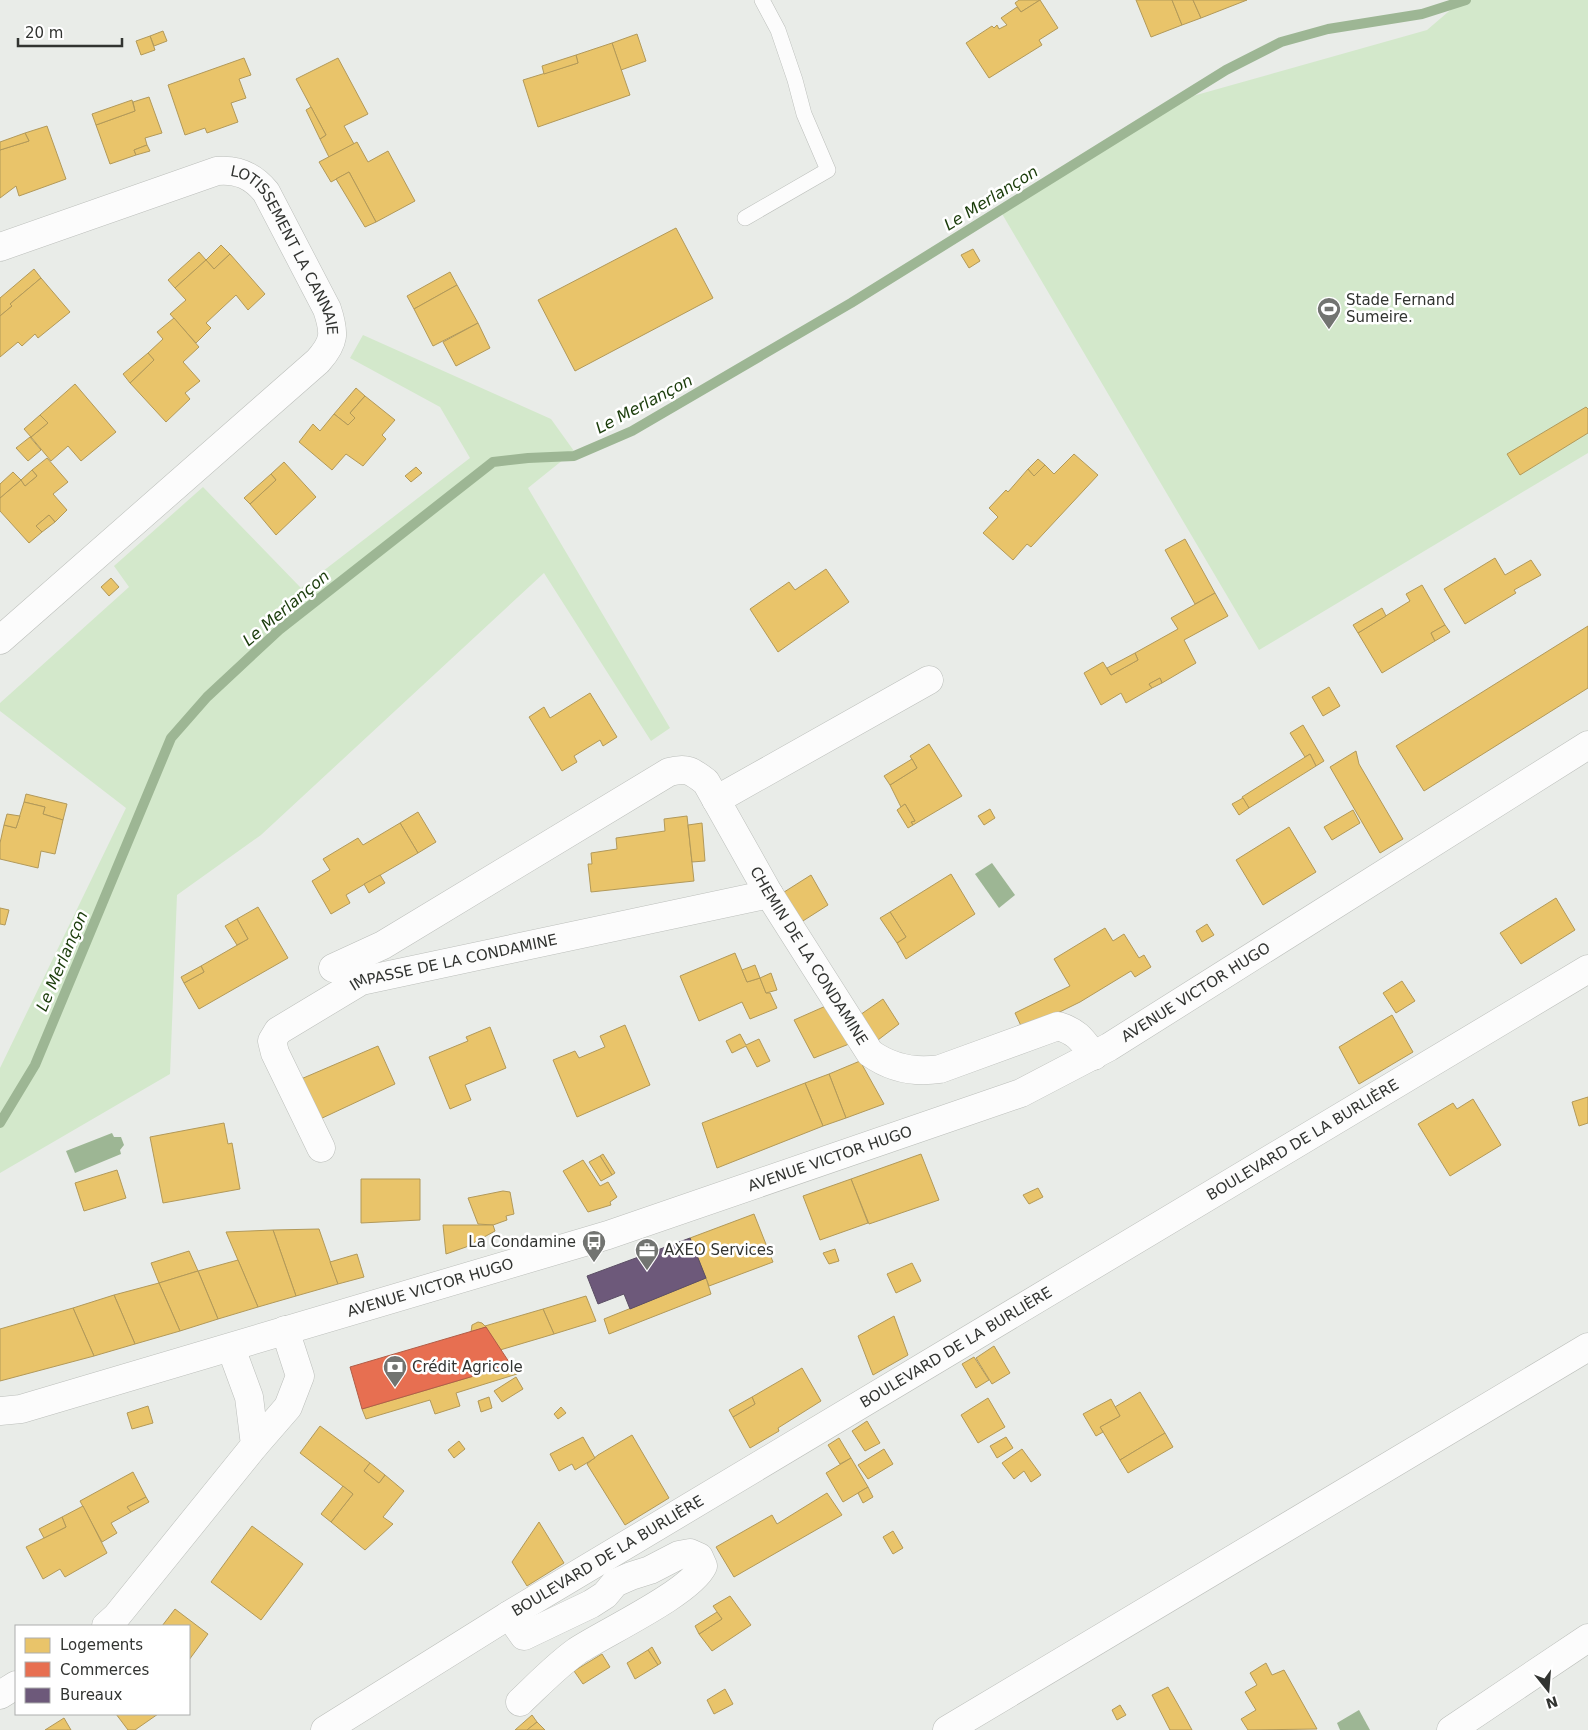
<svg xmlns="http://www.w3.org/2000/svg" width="1588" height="1730" font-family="'DejaVu Sans',sans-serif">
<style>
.green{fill:#d3e8cb}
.water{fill:#9db694}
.homes{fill:#e9c46a;stroke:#b29959}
.shops{fill:#e76f51;stroke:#b15d47}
.offices{fill:#6d597a;stroke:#5b4e64}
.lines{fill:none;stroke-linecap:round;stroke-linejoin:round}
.stream{stroke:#9db694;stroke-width:10}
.lane-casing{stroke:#bbbeba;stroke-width:16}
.street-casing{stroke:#bbbeba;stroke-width:29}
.secondary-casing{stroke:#bbbeba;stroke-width:29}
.lane{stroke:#fcfcfc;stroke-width:15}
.street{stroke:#fcfcfc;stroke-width:28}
.secondary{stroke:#fcfcfc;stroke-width:28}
.labels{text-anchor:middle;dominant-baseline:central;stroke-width:5;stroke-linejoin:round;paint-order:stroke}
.street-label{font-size:15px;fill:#323431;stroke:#fff}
.poi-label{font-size:15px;fill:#323431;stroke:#fff;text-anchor:start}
.water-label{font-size:16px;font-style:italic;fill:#1a3c0a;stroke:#fff}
</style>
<rect width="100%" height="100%" fill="#e9ece8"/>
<g class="green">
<polygon points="1462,0 1588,0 1588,453 1259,650 998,207 1175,101 1427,30"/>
<polygon points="363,335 551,419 574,451 528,488 670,728 651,741 544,573 261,835 177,895 170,1074 0,1173 0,1068 126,808 0,711 0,703 129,587 114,566 203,487 301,588 470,458 440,407 350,358"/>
</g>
<g class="water">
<polygon points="992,863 1015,895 999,908 975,874"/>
<polygon points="112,1133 114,1137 121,1137 124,1145 120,1150 121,1154 75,1173 66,1151"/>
<polygon points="1359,1710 1370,1730 1340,1730 1337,1723"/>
</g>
<g class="homes">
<polygon points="1019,0 1040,0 1021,12 1015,3"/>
<polygon points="1040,0 1058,28 1039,40 1042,45 989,78 966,43 992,26 994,28 997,25 999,29 1007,25 1001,18 1017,7 1021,12"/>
<polygon points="1136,0 1172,0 1182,25 1151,37"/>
<polygon points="1172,0 1193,0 1201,18 1182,25"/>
<polygon points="1193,0 1247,0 1201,18"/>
<polygon points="163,31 167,41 154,46 150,36"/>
<polygon points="637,34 646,61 621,70 612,43"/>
<polygon points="150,36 155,50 141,55 136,41"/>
<polygon points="612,43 630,95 538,127 523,80 578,63 576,55"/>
<polygon points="576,55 578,63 544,74 542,66"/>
<polygon points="244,58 251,75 239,79 246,98 231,103 238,122 207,133 205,128 185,135 168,85"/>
<polygon points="338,58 368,114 344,126 354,144 329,157 320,139 326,135 296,79"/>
<polygon points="149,97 162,133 145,138 147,145 134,150 136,155 110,164 96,125 135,111 133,102"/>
<polygon points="132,100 135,111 96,125 92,114"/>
<polygon points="311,107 326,135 320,139 306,110"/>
<polygon points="47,126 66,179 19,196 16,186 0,198 0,150 29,141 25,133"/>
<polygon points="25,133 29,141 0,150 0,142"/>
<polygon points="357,142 368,162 388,151 415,201 376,222 349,172 331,182 319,162"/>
<polygon points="147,145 150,151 136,155 134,150"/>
<polygon points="349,172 376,222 365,227 336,179"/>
<polygon points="676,228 713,298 575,371 538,300"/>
<polygon points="221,245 230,254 214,269 206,260"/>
<polygon points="973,249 980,261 969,268 961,255"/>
<polygon points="199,252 206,260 175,288 168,280"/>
<polygon points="230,254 265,294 248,310 236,295 206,323 211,328 196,343 170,314 186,300 175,288 206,260 214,269"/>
<polygon points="34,269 41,278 10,304 12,306 0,316 0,298"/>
<polygon points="450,272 457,285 414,309 407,296"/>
<polygon points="41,278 70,312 38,338 35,334 22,346 18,342 0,357 0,316 12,306 10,304"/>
<polygon points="457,285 478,323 433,346 414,309"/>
<polygon points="174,318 199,347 183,362 200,381 185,393 190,399 166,422 130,383 154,360 148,353 163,339 157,332"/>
<polygon points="478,323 490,348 456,366 443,342"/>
<polygon points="148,353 154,360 130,383 123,374"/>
<polygon points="75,384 116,432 81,461 68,446 51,461 31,437 48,423 40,415"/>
<polygon points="356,388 365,396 350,413 355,418 348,425 334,414"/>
<polygon points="365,396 395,420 382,435 386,439 363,466 346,454 332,470 299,442 313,424 320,431 334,414 348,425 355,418 350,413"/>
<polygon points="1586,407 1588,409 1588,433 1520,475 1507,454"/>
<polygon points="40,415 48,423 31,437 24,429"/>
<polygon points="30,437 41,450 28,461 16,448"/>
<polygon points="1074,454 1098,475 1031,547 1027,544 1013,560 983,533 998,517 989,508 1006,490 1008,492 1028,469 1034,476 1045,465 1054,474"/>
<polygon points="47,458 68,482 53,494 67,510 55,522 49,515 36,526 42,532 29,543 0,511 0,498 21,480 25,486 37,476 32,470"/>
<polygon points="1038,459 1045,465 1034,476 1028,469"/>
<polygon points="284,462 316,497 276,535 250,504 276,480 271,474"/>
<polygon points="416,467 422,473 411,482 405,476"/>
<polygon points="32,470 37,476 25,486 21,480"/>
<polygon points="13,472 21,480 0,498 0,484"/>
<polygon points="271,474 276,480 250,504 244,498"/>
<polygon points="49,515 55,522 42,532 36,526"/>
<polygon points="1185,539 1215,593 1195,604 1165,550"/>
<polygon points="1495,558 1505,575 1531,560 1541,575 1514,590 1516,593 1465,624 1444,589"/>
<polygon points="826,569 849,602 778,652 750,609 789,582 795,590"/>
<polygon points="111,578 119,587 109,596 101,587"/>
<polygon points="1422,585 1445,625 1431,633 1435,641 1382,673 1358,633 1410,601 1406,594"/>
<polygon points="1215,593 1228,616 1184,640 1196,663 1162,683 1160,678 1149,684 1152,688 1126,703 1121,693 1101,705 1084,673 1103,662 1111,675 1138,660 1135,653 1178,629 1171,618"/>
<polygon points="1382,608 1386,616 1358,633 1353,625"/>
<polygon points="1445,625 1450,632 1435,641 1431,633"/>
<polygon points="1588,626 1588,688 1424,791 1396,746"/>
<polygon points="1135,653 1138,660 1111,675 1107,668"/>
<polygon points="1160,678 1162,683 1152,688 1149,684"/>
<polygon points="1329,687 1340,706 1323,716 1312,697"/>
<polygon points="590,693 617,737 603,746 600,740 574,756 577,762 562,771 529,717 544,707 550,718"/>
<polygon points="1303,725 1324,761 1316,766 1310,754 1305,757 1290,733"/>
<polygon points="929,744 962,796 913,825 911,822 915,821 905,804 901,807 890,785 917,768 910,756"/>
<polygon points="1356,751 1359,764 1403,839 1380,853 1330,767"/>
<polygon points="1310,754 1316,766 1249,808 1242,797"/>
<polygon points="912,759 917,768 890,785 884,776"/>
<polygon points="26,794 67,804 63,820 43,814 45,807 24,802"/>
<polygon points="1243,798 1249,808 1239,815 1232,804"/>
<polygon points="24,802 45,807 43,814 63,820 55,854 41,851 38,868 0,859 0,843 4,825 16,828"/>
<polygon points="905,804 915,821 911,822 913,825 908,828 897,810"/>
<polygon points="990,809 995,818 984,825 978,816"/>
<polygon points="1353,810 1360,823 1332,840 1324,827"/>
<polygon points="418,812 436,842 418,853 400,823"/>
<polygon points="7,814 20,816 16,828 4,825"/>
<polygon points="687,816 694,881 591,892 588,864 592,864 591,853 617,849 616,838 665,831 664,819"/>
<polygon points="400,823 418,853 346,895 350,903 331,914 312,881 330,870 323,859 358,838 363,845"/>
<polygon points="702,823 705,861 692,862 688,825"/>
<polygon points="1289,827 1316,872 1263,905 1236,860"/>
<polygon points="951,874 975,914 906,959 897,943 906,937 890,912"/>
<polygon points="380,875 385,883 369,893 364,884"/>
<polygon points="811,875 828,905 795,926 781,894"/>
<polygon points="1556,898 1575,930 1521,964 1500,933"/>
<polygon points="258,907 288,958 199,1009 184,983 204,972 201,966 248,939 237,919"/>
<polygon points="0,908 9,910 5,925 0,924"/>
<polygon points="890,912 906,937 897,943 880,918"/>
<polygon points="237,919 248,939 237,945 225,926"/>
<polygon points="1207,924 1214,935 1202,942 1196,931"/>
<polygon points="1105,928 1113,941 1124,934 1139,958 1144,955 1151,967 1135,977 1131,971 1080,1002 1023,1030 1015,1013 1070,986 1054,959"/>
<polygon points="735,953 747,982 760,978 766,993 770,993 777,1008 750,1019 742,1002 699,1021 680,976"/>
<polygon points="755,965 760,978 747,982 742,970"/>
<polygon points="201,966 204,972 184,983 181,977"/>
<polygon points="771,973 777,990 766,993 760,978"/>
<polygon points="1402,981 1415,1001 1396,1013 1383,993"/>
<polygon points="883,999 899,1024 874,1043 857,1017"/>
<polygon points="828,1005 849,1044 814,1058 794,1020"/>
<polygon points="1392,1015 1413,1052 1359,1084 1339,1047"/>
<polygon points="625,1025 650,1085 577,1117 553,1060 575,1051 579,1058 605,1047 600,1036"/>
<polygon points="490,1027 506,1068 465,1085 471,1100 450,1109 429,1057 468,1041 466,1037"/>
<polygon points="740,1034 746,1045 759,1039 770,1061 757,1067 746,1046 732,1053 726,1041"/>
<polygon points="378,1046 395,1084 318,1120 301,1079"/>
<polygon points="860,1061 884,1104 846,1118 829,1074"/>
<polygon points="829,1074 846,1118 823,1126 805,1083"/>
<polygon points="805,1083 823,1126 717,1168 702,1123"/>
<polygon points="1588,1097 1588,1123 1579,1126 1572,1102"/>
<polygon points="1473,1099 1501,1145 1450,1176 1418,1124 1453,1103 1457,1109"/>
<polygon points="224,1123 228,1144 232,1143 240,1189 163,1203 150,1137"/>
<polygon points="603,1154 615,1173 612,1175 600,1156"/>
<polygon points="921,1154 939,1200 869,1224 851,1179"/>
<polygon points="600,1156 612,1175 601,1181 589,1162"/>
<polygon points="583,1160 600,1186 608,1182 617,1197 610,1202 611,1205 588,1212 563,1171"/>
<polygon points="117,1170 126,1198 84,1211 75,1183"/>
<polygon points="361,1179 420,1179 420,1220 361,1223"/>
<polygon points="851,1179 868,1223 820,1240 803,1196"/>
<polygon points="1038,1188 1043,1197 1029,1204 1023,1195"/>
<polygon points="503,1191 510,1192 514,1214 506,1216 507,1220 493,1225 478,1224 468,1198"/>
<polygon points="754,1214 773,1262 709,1286 690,1238"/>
<polygon points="443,1225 493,1225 495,1231 466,1247 446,1254"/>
<polygon points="319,1229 338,1284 296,1296 273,1230"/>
<polygon points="273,1230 296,1296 258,1307 226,1232"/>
<polygon points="835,1249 839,1261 829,1264 823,1253"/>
<polygon points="189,1251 198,1271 159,1283 151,1263"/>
<polygon points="357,1254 364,1277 338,1284 330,1262"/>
<polygon points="238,1260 258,1307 218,1319 198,1271"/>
<polygon points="912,1263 921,1281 896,1293 887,1274"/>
<polygon points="198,1271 218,1319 180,1331 159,1283"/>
<polygon points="706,1278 711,1294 609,1334 604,1319"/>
<polygon points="159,1283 180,1331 135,1344 114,1295"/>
<polygon points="114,1295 135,1344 94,1356 73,1308"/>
<polygon points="586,1296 596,1321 554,1334 543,1309"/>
<polygon points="73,1308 94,1356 0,1381 0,1329"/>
<polygon points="543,1309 554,1334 500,1350 485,1326"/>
<polygon points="894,1316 908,1355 873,1375 858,1336"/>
<polygon points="478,1322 482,1323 486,1327 471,1332 472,1325"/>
<polygon points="994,1346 1010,1373 992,1384 976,1358"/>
<polygon points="974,1357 989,1380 976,1388 962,1364"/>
<polygon points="511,1365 517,1374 456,1393 460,1406 435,1414 430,1400 366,1419 362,1409"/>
<polygon points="802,1368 821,1401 778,1428 779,1431 750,1448 733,1417 755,1404 752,1397"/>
<polygon points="516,1377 523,1389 502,1402 494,1391"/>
<polygon points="1140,1392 1165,1433 1120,1460 1100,1427 1120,1416 1115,1407"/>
<polygon points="489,1397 492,1408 481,1412 478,1401"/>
<polygon points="752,1397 755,1404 733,1417 729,1410"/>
<polygon points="988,1398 1005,1427 978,1443 961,1415"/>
<polygon points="1111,1399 1120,1416 1100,1427 1103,1432 1096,1436 1083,1414"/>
<polygon points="148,1406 153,1423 132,1429 127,1413"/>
<polygon points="561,1407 566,1413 558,1419 554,1414"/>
<polygon points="867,1421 880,1443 865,1451 852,1431"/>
<polygon points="320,1426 370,1463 364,1471 379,1483 385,1475 404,1491 383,1517 393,1524 365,1550 331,1522 353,1494 300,1453"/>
<polygon points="1165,1433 1173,1447 1128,1473 1120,1460"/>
<polygon points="632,1435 669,1498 625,1525 587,1464 598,1455"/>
<polygon points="583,1437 595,1458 575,1470 572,1464 559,1471 550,1454"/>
<polygon points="1006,1437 1013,1448 997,1458 990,1446"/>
<polygon points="839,1438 851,1458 840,1464 828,1445"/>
<polygon points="459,1441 465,1449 454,1458 448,1450"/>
<polygon points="884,1449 893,1464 868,1479 858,1465"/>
<polygon points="1022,1449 1041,1475 1031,1482 1024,1471 1014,1479 1002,1463"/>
<polygon points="851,1458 868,1487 843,1502 826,1473"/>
<polygon points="370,1463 385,1475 379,1483 364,1471"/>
<polygon points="133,1472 146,1497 127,1507 131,1512 111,1523 117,1533 102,1542 80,1501"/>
<polygon points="343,1486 353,1494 331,1522 321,1514"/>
<polygon points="868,1487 873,1497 863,1503 858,1493"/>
<polygon points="827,1493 842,1515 734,1577 716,1547 772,1515 777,1524"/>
<polygon points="146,1497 149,1502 131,1512 127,1507"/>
<polygon points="83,1506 107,1553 65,1577 60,1569 43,1579 26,1547 66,1527 62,1517"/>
<polygon points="62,1517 66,1527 44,1538 39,1529"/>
<polygon points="539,1522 564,1563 527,1586 512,1562"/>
<polygon points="252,1526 303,1564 261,1620 211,1582"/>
<polygon points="893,1531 903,1548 893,1554 883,1537"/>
<polygon points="730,1596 751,1625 712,1651 699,1634 722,1619 713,1606"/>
<polygon points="175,1609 208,1634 189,1660 189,1626 162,1626"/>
<polygon points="717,1612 722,1619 699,1634 695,1626"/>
<polygon points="652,1647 661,1663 658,1665 648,1650"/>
<polygon points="648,1650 658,1665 635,1679 627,1663"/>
<polygon points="602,1654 610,1667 583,1684 574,1671"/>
<polygon points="1266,1663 1272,1675 1284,1670 1317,1729 1248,1730 1241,1719 1256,1710 1245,1692 1257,1685 1250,1673"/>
<polygon points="1168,1687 1185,1717 1192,1730 1170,1730 1152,1695"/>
<polygon points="725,1689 733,1704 714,1714 707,1700"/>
<polygon points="1120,1705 1126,1715 1117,1720 1112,1710"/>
<polygon points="116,1714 158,1714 135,1730 128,1730"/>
<polygon points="532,1715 537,1722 527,1730 515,1730"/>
<polygon points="64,1718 71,1730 45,1730"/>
<polygon points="537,1722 545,1730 527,1730"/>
</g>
<polygon class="shops" points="486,1327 511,1365 362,1409 350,1367"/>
<polygon class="offices" points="690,1238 706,1278 630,1309 624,1294 598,1304 587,1276"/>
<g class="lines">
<polyline class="stream" points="0,1123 35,1065 171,738 207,697 279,630 493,462 528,458 574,456 632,431 851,303 1226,70 1281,42 1328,29 1422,14 1466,0"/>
<g class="lane-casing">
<polyline id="lane" points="745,218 828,170 804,114 795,80 778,30 762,0"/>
</g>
<g class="street-casing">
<g id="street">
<path id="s1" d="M 0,247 L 217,171 C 238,169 253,176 266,192 L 327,309 C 335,333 335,342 318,361 L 0,640"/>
<polyline points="716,800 929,680"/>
<path id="s2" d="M 333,968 L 383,945 L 669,772 C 687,767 692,771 706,782 L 769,894 L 870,1053 C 891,1068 914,1073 940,1069 L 1058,1026 C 1078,1032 1082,1040 1094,1056"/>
<path id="s3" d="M 321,1148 L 275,1053 L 272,1041 L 278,1031 L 361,981 L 769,894"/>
<polyline points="255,1445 288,1407 300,1376 285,1330"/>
<path d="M 509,1615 L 524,1636 L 591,1604 L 605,1595 L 615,1583 L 631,1576 L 650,1570 L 679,1555 L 690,1553 L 699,1557 L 703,1566 C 690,1593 606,1632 577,1651 C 556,1666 538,1685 520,1702"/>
<polyline points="106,1626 116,1617 255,1445 249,1397 231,1348"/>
<polyline points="0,1695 16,1685"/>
<path id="s4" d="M 325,1730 L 509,1615 L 1588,969"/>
</g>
</g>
<g class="secondary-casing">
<g id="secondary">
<path id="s5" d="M 0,1411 L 21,1409 L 608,1235 L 1021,1093 L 1109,1047 L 1588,745"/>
<polyline points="947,1730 1588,1347"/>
<polyline points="1451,1730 1588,1638"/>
</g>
</g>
<use href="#lane" class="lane"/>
<use href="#street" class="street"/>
<use href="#secondary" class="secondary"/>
</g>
<defs>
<g id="stadium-pin" transform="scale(1.25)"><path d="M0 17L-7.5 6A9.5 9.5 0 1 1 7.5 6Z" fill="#727471" stroke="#fff"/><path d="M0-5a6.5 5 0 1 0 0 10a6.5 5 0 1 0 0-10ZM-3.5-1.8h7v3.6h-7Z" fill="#fff"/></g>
<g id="bus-pin" transform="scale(1.25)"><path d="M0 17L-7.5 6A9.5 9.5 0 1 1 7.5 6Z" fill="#727471" stroke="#fff"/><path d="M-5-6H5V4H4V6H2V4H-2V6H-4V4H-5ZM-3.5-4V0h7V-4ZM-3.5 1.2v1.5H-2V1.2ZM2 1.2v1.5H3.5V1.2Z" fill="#fff"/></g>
<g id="office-pin" transform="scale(1.25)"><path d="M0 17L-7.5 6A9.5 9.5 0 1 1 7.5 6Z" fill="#727471" stroke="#fff"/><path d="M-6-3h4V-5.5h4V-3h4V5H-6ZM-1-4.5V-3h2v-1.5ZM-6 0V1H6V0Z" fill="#fff"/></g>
<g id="bank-pin" transform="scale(1.25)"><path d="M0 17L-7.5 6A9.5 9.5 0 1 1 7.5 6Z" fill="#727471" stroke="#fff"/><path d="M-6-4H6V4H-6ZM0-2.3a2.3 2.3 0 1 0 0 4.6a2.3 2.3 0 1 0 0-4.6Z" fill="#fff"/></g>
</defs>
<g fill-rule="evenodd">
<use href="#stadium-pin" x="1329" y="309"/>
<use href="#bus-pin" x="594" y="1242"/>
<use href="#office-pin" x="647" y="1250"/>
<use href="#bank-pin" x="395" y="1367"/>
</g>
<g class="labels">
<g class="street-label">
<text stroke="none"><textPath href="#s1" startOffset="344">LOTISSEMENT LA CANNAIE</textPath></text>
<text stroke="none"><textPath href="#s2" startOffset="632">CHEMIN DE LA CONDAMINE</textPath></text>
<text stroke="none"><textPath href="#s3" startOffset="321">IMPASSE DE LA CONDAMINE</textPath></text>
<text stroke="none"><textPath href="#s5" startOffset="1272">AVENUE VICTOR HUGO</textPath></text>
<text stroke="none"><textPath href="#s4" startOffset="1142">BOULEVARD DE LA BURLIÈRE</textPath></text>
<text stroke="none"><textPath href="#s5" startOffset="868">AVENUE VICTOR HUGO</textPath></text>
<text stroke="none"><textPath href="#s5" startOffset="448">AVENUE VICTOR HUGO</textPath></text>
<text stroke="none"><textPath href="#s4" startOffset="738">BOULEVARD DE LA BURLIÈRE</textPath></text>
<text stroke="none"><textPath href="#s4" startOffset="332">BOULEVARD DE LA BURLIÈRE</textPath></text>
</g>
<g class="poi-label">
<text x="1346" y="300">Stade Fernand<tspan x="1346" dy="17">Sumeire.</tspan></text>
<text x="576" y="1242" text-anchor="end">La Condamine</text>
<text x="664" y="1250">AXEO Services</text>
<text x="412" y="1367">Crédit Agricole</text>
</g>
<g class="water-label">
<text transform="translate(991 198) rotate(-32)">Le Merlançon</text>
<text transform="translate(644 404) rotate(-28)">Le Merlançon</text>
<text transform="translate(286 608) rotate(-40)">Le Merlançon</text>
<text transform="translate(62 961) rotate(-67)">Le Merlançon</text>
</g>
</g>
<rect x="15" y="1625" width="175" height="90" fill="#ffffff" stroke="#adaead"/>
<rect x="25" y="1638" width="25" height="15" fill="#e9c46a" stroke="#adaead"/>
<text x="60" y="1650" font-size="15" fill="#323431">Logements</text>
<rect x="25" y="1662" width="25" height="15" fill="#e76f51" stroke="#adaead"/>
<text x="60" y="1675" font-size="15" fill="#323431">Commerces</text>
<rect x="25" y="1688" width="25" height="15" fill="#6d597a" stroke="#adaead"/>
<text x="60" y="1700" font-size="15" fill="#323431">Bureaux</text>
<g transform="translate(1548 1690) rotate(163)" stroke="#ffffff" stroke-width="4" paint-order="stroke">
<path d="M0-4L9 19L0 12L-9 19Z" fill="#323431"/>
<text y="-8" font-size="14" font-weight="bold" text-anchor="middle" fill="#323431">N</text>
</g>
<path d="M18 38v8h104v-8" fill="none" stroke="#323431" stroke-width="2.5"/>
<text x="25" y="38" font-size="15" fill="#323431" stroke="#ffffff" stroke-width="4" paint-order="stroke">20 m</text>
</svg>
